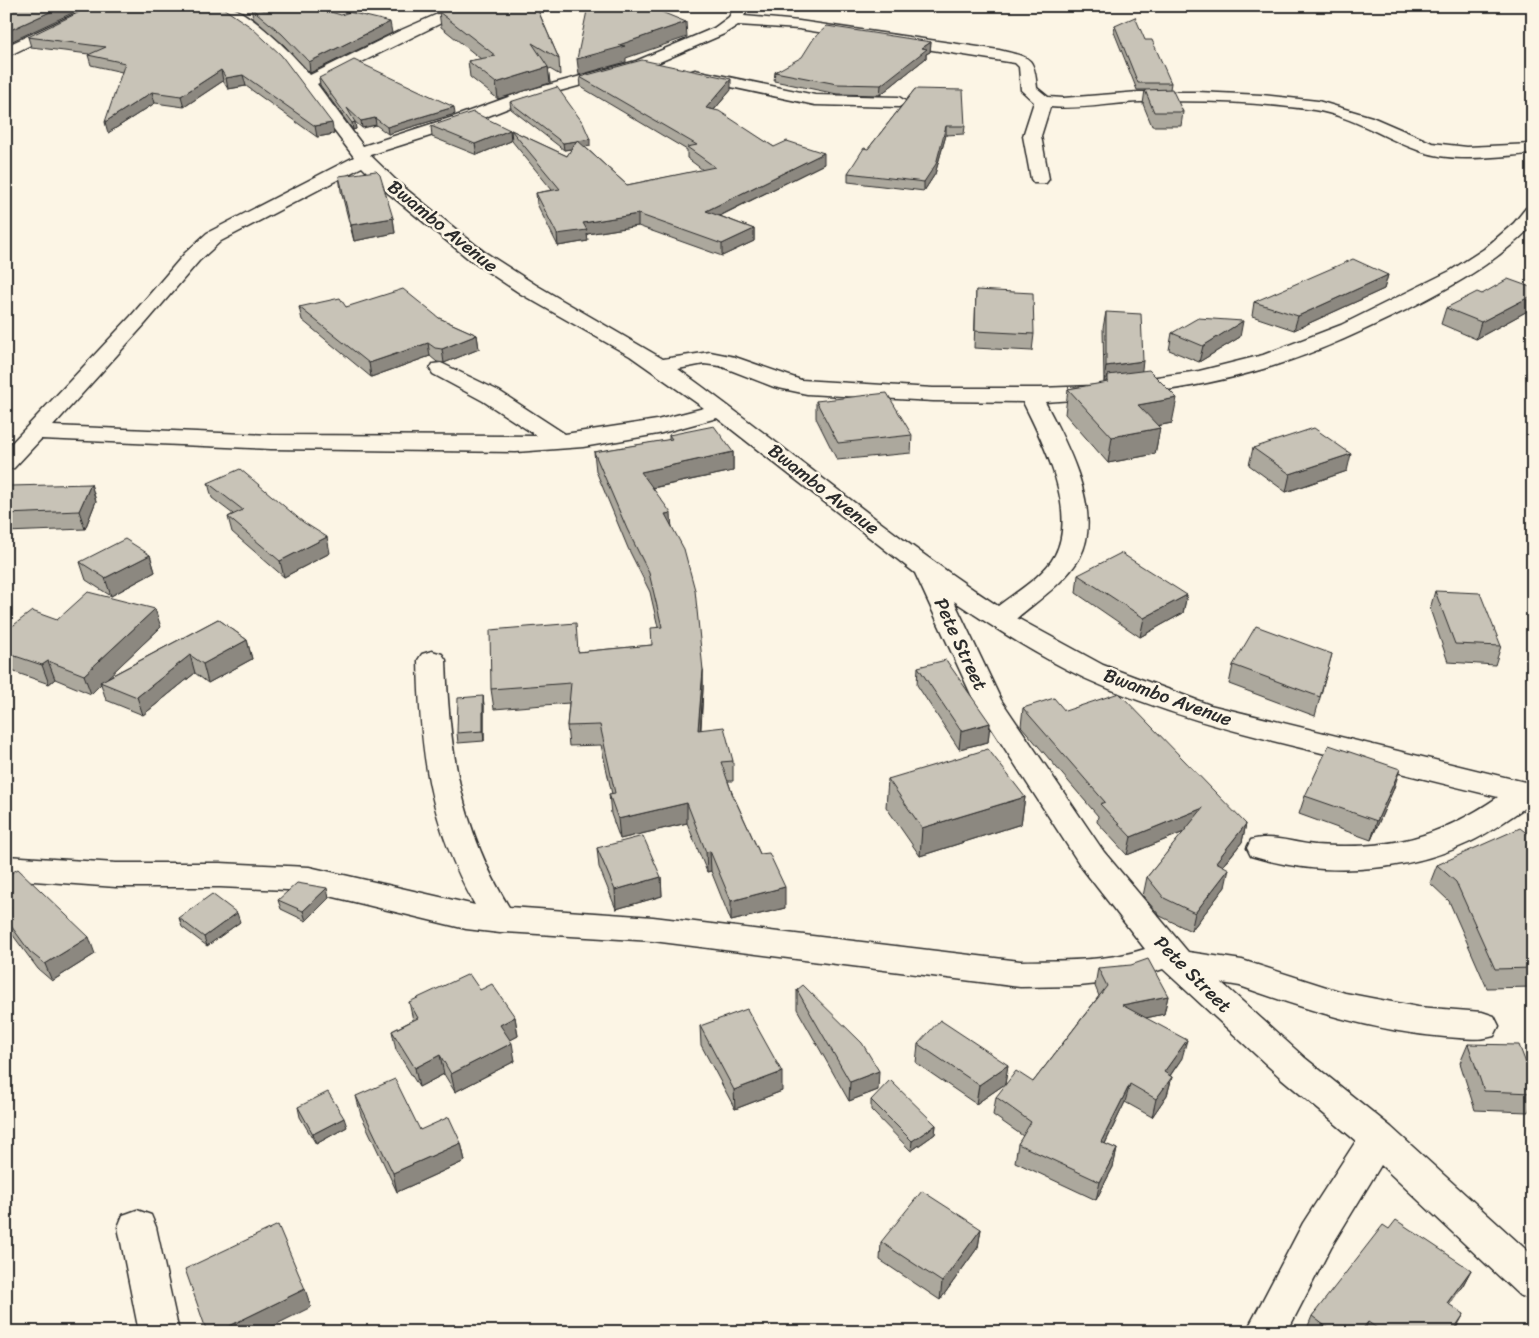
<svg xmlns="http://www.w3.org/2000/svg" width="1539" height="1338" font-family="Sriracha,sans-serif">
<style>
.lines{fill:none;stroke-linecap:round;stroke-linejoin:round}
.minor-casing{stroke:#2b2b2b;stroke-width:3}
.minor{fill:#fcf5e5;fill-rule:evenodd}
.wall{fill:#aca89d;stroke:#2b2b2b}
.shaded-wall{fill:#8c8880;stroke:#2b2b2b}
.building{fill:#c8c3b7;stroke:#2b2b2b}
.labels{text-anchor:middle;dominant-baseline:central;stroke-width:5;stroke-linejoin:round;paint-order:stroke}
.street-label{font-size:19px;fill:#2b2b2b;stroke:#fcf5e5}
</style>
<rect width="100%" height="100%" fill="#fcf5e5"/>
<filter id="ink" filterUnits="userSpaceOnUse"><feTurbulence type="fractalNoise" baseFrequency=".02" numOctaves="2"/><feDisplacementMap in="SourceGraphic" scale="10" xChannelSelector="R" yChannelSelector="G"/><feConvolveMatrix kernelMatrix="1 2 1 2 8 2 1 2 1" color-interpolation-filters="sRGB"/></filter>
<g filter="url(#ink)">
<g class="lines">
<g class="minor-casing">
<g id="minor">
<polygon points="92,6 111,6 6,57 6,46"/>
<path d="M 210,6 C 215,6 221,6 226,6 C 248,9 296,57 310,75 L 399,31 L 456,6 L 476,6 L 317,84 L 363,146 L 456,116 L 522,92 L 636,61 L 714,28 L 729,17 L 735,6 L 749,6 L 744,16 L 799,21 L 999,50 C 1030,58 1034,55 1037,88 L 1048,97 L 1063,98 L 1139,92 L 1197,92 L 1262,95 L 1318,101 L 1372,117 L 1432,143 L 1467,147 L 1533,144 L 1533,154 C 1498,156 1457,163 1423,152 C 1387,140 1353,116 1314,110 C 1257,102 1198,100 1140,102 C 1110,103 1080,110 1050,107 L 1041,136 L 1049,179 L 1046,183 L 1034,183 L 1031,179 L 1023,136 L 1034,102 L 1021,90 L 1019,67 L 1015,63 L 799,29 L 738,25 L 724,34 L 648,67 L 534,98 L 468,124 L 370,155 L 401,185 L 483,251 L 536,285 L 663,359 L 710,352 L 735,357 L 801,380 L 933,388 L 1040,388 L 1093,386 L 1199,371 L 1263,355 L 1341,325 L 1450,271 L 1484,249 L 1514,223 L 1526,208 L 1533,206 L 1533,224 L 1527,231 C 1492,265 1451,287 1408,309 C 1366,329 1324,350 1279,364 C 1204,389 1124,397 1045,402 C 1066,442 1104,512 1080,557 C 1066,582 1038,600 1017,618 L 1103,665 L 1210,705 L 1533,784 L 1533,805 L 1529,805 C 1509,818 1490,833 1468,843 C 1402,874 1320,877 1251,856 L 1247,848 L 1251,840 C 1271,834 1294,843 1315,845 C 1388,850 1437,839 1498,797 C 1436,782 1375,767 1314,751 C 1235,732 1158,712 1084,678 C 1038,656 996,629 954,601 L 1001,700 L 1104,852 L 1188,952 L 1242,960 L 1345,993 L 1418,1007 L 1482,1012 L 1494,1016 L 1499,1026 L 1494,1036 C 1478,1041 1462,1038 1445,1037 C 1373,1031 1307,1010 1240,986 L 1222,983 L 1305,1058 L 1391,1127 L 1533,1256 L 1533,1300 L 1519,1295 L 1381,1165 L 1331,1247 L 1287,1332 L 1246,1332 L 1303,1223 L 1356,1141 L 1281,1078 L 1163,969 L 1127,981 L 1079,986 L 1020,987 L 653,941 L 505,932 L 500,933 L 466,929 L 309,891 L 220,887 L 116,887 L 6,879 L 6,856 L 116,863 L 220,863 L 309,867 L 475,905 C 429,823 420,752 418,660 L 422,654 L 432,651 L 442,654 L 446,660 C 449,751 461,828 509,907 L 653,917 L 1020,961 C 1062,960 1105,962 1145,949 L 1082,868 L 974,701 L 915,573 L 717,418 L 658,434 L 583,447 L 516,452 L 271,449 L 41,439 L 14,468 L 6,470 L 6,449 L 131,316 L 185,253 L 207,233 L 354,157 L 284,64 L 254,36 ZM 362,167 L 388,193 L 470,260 L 521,294 L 630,356 L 704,408 L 657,420 L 565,434 L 499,391 L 441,363 L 433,364 L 430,369 L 433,374 L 483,401 L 537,436 L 271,435 L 53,426 L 145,324 L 199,261 L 221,241 ZM 704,364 L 720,366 L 774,387 L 807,394 L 933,401 L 1023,402 C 1043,442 1078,511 1055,555 C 1044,576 1016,592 998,606 C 887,533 785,446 678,369 Z"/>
<polygon points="695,70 815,95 899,97 907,102 899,107 815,105 689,78 687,75 689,72"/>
<polygon points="137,1210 151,1215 156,1227 179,1332 139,1332 118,1227 123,1215"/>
</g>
</g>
<use href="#minor" class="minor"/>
</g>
<g class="wall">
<polygon points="220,6 334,134 317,137 246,86 228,89 223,81 184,107 155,103 108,133 122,72 91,65 88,55 89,54 31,47 28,37"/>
<polygon points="452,6 540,6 537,8 559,59 560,75 548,68 550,83 498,99 470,77 468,61 481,59 441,27 439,12"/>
<polygon points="251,8 268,11 392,33 310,73 284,45 253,18"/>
<polygon points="1115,26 1145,40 1171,83 1170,89 1183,112 1181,126 1152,126 1143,104 1145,90 1137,90 1114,32"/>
<polygon points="931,42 930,52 926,54 926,58 880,95 837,94 774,81 775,72"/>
<polygon points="580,77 731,90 714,110 774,147 824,164 720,216 754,229 754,241 722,256 638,226 587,234 588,241 558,246 537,204 536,193 552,190 512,141 511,130 567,156 572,149 564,150 511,109 510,102 590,146 585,147 627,185 703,170 687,158 687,150 581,87"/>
<polygon points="319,78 455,114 388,134 376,125 362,128 354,121 356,129 353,130 320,85"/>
<polygon points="915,89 965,126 964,134 946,135 935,174 924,191 848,182 848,173 868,149"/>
<polygon points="431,126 510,130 511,141 477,155 432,137"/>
<polygon points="339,176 393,218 395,233 354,241 341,191"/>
<polygon points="1388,275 1384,289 1294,330 1252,316 1254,302"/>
<polygon points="1533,288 1533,308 1476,339 1441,324 1446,308 1482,294"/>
<polygon points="976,290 1034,334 1032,351 974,348"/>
<polygon points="299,307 346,307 439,318 477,335 479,349 444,363 437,362 430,356 371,377 302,320"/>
<polygon points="1106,312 1142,371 1172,423 1157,426 1160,428 1155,454 1108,463 1065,414 1068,389 1106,383 1104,383 1103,328"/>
<polygon points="1172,333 1240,337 1199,362 1169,350"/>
<polygon points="816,401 912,435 911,453 837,460 816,418"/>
<polygon points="669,435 733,452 733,471 653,488 672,526 703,670 703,689 701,730 733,761 733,781 728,781 732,793 785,908 731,921 711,871 707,872 687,823 620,839 611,814 609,794 612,794 601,745 569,746 567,726 569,703 494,709 491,689 578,652 652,645 658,627 650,592 628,548 596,471 594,452 669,440"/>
<polygon points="1253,448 1347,471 1286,492 1249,465"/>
<polygon points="208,483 330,553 284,577 232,532 228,517 233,514 212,498"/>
<polygon points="91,484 96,501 85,529 6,532 6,495"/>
<polygon points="150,555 155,572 111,596 86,580 80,562"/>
<polygon points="1078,575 1187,595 1183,613 1140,637 1076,593"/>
<polygon points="1435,591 1501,646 1495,665 1448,662 1430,609"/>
<polygon points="218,619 247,640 252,659 208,683 195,673 143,715 106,700 101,684 91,694 55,679 49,684 6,669 6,631 57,620 161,627 107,678"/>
<polygon points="1332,654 1315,716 1229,684 1233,665"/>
<polygon points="918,667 990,723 988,742 959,749 917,685"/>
<polygon points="483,696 484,706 484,741 458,743 457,733"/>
<polygon points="1023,708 1065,711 1246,824 1242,842 1223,866 1225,887 1191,931 1160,916 1143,896 1147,877 1184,832 1127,855 1097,822 1098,816 1021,726"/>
<polygon points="888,779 1025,797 1021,824 920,856 886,807"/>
<polygon points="1394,788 1371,840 1299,814 1305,796"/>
<polygon points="1533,838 1533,987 1487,988 1449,901 1430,883 1437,865"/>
<polygon points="597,848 661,877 662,896 616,909 599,867"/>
<polygon points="6,876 95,954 52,981 38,969 9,930 6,923"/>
<polygon points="329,898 306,921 281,909 278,900"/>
<polygon points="179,918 240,922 207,946 182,927"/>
<polygon points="1098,968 1168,996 1164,1014 1146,1018 1182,1058 1170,1076 1172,1077 1167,1095 1152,1117 1125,1102 1105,1144 1117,1149 1113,1167 1096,1200 1015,1162 1018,1144 1023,1136 993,1115 996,1097 1033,1082 1099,996 1095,986"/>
<polygon points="480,990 515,1017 518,1036 510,1040 515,1061 455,1092 444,1074 419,1087 396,1050 392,1031 413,1020 409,1002"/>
<polygon points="797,990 878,1090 849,1101 797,1009"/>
<polygon points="700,1026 782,1091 735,1109 701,1045"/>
<polygon points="918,1044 1008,1065 1005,1084 976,1104 916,1063"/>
<polygon points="1468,1044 1533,1081 1533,1102 1528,1112 1475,1110 1460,1063"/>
<polygon points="356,1096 420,1130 461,1143 465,1161 397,1192 361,1115"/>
<polygon points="871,1100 936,1125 935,1134 911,1151 871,1110"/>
<polygon points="298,1107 347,1127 316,1144 300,1117"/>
<polygon points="981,1229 978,1247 940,1300 880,1260 881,1242"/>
<polygon points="1389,1229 1471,1270 1463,1285 1449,1304 1456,1329 1454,1332 1306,1331 1312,1316"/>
</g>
<g class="shaded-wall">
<polygon points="63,6 87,6 6,44 6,32"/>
<polygon points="633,6 675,6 634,16"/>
<polygon points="390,22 392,33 310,73 309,62"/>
<polygon points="686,22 687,37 626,58 626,62 579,75 577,59"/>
<polygon points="931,42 930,52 926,54 926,58 880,95 881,85 922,48"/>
<polygon points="548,67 550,83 498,99 496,83"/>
<polygon points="221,70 223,81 184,107 181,96"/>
<polygon points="243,75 246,86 228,89 226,78"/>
<polygon points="731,79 731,90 706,119 706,108"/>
<polygon points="152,92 155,103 108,133 105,122"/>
<polygon points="454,107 455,114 388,134 387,127"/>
<polygon points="375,118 376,125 362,128 361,121"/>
<polygon points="355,122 356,129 353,130 352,123"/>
<polygon points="332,123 334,134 317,137 315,126"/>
<polygon points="946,126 946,135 935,174 924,191 924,182"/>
<polygon points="510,130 511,141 477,155 475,144"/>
<polygon points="590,139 590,146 564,150 563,143"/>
<polygon points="824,153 824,164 707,222 706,211"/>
<polygon points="638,214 638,226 587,234 588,241 558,246 557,234 583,223"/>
<polygon points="393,218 395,233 354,241 351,225"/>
<polygon points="754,229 754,241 722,256 722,244"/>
<polygon points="1388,275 1384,289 1294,330 1298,316"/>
<polygon points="1533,295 1533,308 1476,339 1481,322"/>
<polygon points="1243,321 1240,337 1199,362 1203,346"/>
<polygon points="477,335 479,349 444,363 442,349"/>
<polygon points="428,343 430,356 371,377 369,363"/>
<polygon points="1143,361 1141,377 1108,375 1106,382 1104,383 1106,366"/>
<polygon points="1177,398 1172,423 1134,430 1138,405"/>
<polygon points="1160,428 1155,454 1108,463 1112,437"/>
<polygon points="733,452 733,471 642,490 641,472"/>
<polygon points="1351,454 1347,471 1286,492 1290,474"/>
<polygon points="91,484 96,501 85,529 79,511"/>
<polygon points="671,513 672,531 665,514"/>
<polygon points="327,537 330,553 284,577 280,561"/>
<polygon points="150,555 155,572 111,596 105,578"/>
<polygon points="1187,595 1183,613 1140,637 1144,618"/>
<polygon points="155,609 161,627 102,683 100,682 101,684 91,694 84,675"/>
<polygon points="247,640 252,659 208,683 203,664"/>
<polygon points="190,655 195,673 143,715 137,697"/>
<polygon points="48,661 55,679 49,684 42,665"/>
<polygon points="703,670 703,689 699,750 698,730"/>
<polygon points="483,696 484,706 484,741 483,731"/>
<polygon points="990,723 988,742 959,749 961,731"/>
<polygon points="1400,769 1394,788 1371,840 1377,821"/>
<polygon points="1025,797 1021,824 920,856 922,828"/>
<polygon points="687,803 687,823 620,839 618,819"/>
<polygon points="1203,808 1199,826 1127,855 1131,837"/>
<polygon points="1246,824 1242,842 1211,880 1216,862"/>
<polygon points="710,851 711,871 707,872 706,852"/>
<polygon points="1229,869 1225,887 1191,931 1195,913"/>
<polygon points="661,877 662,896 616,909 615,890"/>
<polygon points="785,887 785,908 731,921 731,901"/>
<polygon points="327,888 329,898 306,921 303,911"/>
<polygon points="237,913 240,922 207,946 204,937"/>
<polygon points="89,937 95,954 52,981 45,964"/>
<polygon points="1168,996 1164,1014 1118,1024 1122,1005"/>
<polygon points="515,1017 518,1036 503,1044 500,1025"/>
<polygon points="1187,1040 1182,1058 1160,1090 1164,1072"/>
<polygon points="512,1043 515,1061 455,1092 451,1074"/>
<polygon points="440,1055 444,1074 419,1087 415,1068"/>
<polygon points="1008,1065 1005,1084 976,1104 979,1085"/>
<polygon points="879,1071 878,1090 849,1101 850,1082"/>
<polygon points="782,1072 782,1091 735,1109 734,1090"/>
<polygon points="1172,1077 1167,1095 1152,1117 1156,1099"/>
<polygon points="1130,1084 1125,1102 1097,1160 1101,1142"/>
<polygon points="344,1118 347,1127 316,1144 313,1134"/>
<polygon points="936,1125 935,1134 911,1151 912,1141"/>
<polygon points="461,1143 465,1161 397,1192 393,1173"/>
<polygon points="1117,1149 1113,1167 1096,1200 1100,1182"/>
<polygon points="981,1229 978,1247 940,1300 942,1282"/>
<polygon points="1471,1270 1463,1285 1440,1318 1447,1303"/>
<polygon points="305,1289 311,1307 261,1332 217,1332"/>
<polygon points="1464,1314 1454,1332 1452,1332"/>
<polygon points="1368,1322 1364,1332 1360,1332"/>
</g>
<g class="building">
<polygon points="13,6 63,6 6,32 6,11"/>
<polygon points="92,6 220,6 251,27 281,55 332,123 315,126 243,75 226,78 221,70 181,96 152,92 105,122 125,63 88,55 106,47 28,37"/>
<polygon points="282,6 311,6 341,15 349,12 390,22 309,62 282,34 251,8 268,11"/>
<polygon points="452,6 536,6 559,59 532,43 548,67 496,83 468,61 496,56 439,12"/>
<polygon points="588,6 647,6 686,22 619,45 625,46 577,59"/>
<polygon points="1135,17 1145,40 1152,40 1171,83 1138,83 1115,26"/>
<polygon points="827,26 931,42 922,48 927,49 881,85 837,84 775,72 802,57 814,38"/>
<polygon points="354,60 454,107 387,127 375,118 361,121 347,108 355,122 352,123 319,78"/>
<polygon points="642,60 731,79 706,108 719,111 774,147 787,141 824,153 706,211 754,229 722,244 638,214 583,223 587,230 557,234 536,193 560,189 511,130 567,156 577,140 627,185 715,167 687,147 697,145 580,77"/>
<polygon points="557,87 583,123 590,139 578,141 577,140 577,141 563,143 510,102"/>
<polygon points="915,89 963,90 965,126 946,126 936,164 924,182 848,173 864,148 868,149"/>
<polygon points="1172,89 1183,112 1154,112 1145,90"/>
<polygon points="473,112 510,130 475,144 431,126"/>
<polygon points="376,171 380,175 393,218 351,225 339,176"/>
<polygon points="1353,259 1388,275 1298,316 1254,302"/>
<polygon points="1508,279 1533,288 1533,295 1481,322 1446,308 1477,292 1482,294"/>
<polygon points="403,289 439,318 477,335 442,349 435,348 428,343 369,363 299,307 340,298 346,307"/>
<polygon points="976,290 1033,293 1034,334 975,331"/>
<polygon points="1106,312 1141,314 1143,361 1106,366"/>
<polygon points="1198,318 1243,321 1203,346 1172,333"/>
<polygon points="1149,370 1177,398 1138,405 1160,428 1112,437 1068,389 1108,382 1108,375"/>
<polygon points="887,393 912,435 838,443 816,401"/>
<polygon points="714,426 733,452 641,472 671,513 665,514 684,549 695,590 703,670 698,730 724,727 733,761 721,762 732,793 760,854 769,853 785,887 731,901 710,851 706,852 687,803 618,819 609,794 615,793 600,725 567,726 571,683 491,689 490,630 576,623 578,652 652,645 651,628 662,627 649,573 627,529 594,452 672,439 669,435"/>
<polygon points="1314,428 1351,454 1290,474 1253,448"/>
<polygon points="240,469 303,522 327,537 280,561 228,517 243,510 208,483"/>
<polygon points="91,484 79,511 6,514 6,495 10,486"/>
<polygon points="125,539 150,555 105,578 80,562"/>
<polygon points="1121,553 1187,595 1144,618 1078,575"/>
<polygon points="1435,591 1480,593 1501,646 1455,644"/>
<polygon points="88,592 155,609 84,675 48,661 42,665 6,653 6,631 32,611 57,620"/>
<polygon points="218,619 247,640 203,664 190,655 137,697 100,682"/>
<polygon points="1256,626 1332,654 1320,697 1233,665"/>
<polygon points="946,660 990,723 961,731 918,667"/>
<polygon points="1119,693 1246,824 1216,862 1229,869 1195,913 1164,898 1147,877 1203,808 1131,837 1100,804 1105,802 1023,708 1054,698 1065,711"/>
<polygon points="483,696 483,731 457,733 458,698"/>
<polygon points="1329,745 1400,769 1377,821 1305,796"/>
<polygon points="988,749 1025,797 922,828 888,779"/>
<polygon points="1520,828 1533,838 1533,968 1495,969 1456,882 1437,865"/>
<polygon points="643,836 661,877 615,890 597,848"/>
<polygon points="18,869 89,937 45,964 30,952 6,919 6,910 11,908 6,904 6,876"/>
<polygon points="297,883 327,888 303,911 278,900"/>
<polygon points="212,894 237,913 204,937 179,918"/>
<polygon points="1148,959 1168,996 1122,1005 1187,1040 1164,1072 1172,1077 1156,1099 1130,1084 1101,1142 1117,1149 1100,1182 1018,1144 1031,1122 996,1097 1016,1071 1033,1082 1107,986 1098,968 1131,965"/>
<polygon points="469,974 480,990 492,984 515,1017 500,1025 512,1043 451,1074 440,1055 415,1068 392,1031 418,1018 409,1002"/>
<polygon points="803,985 862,1043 879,1071 850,1082 797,990"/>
<polygon points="747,1009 782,1072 734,1090 700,1026"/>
<polygon points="940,1020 1008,1065 979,1085 918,1044"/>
<polygon points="1468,1044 1519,1045 1533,1081 1533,1093 1484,1091"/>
<polygon points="395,1079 420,1130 449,1117 461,1143 393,1173 356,1096"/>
<polygon points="890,1080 936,1125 912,1141 871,1100"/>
<polygon points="328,1092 344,1118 313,1134 298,1107"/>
<polygon points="922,1191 981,1229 942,1282 881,1242"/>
<polygon points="1396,1220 1471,1270 1447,1303 1464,1314 1452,1332 1383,1332 1368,1322 1360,1332 1333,1332 1312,1316 1383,1225 1389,1229"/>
<polygon points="278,1225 305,1289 217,1332 207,1332 185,1269"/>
</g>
</g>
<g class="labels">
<g class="street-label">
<text transform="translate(443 226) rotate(39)">Bwambo Avenue</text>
<text transform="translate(824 489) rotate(38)">Bwambo Avenue</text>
<text transform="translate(961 644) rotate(65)">Pete Street</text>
<text transform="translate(1168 697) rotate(20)">Bwambo Avenue</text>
<text transform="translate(1193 974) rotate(45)">Pete Street</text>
</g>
</g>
<rect width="1539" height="1338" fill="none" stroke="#fcf5e5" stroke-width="25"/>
<rect x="12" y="12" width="1514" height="1313" fill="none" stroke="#2b2b2b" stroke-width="2" filter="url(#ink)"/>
</svg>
